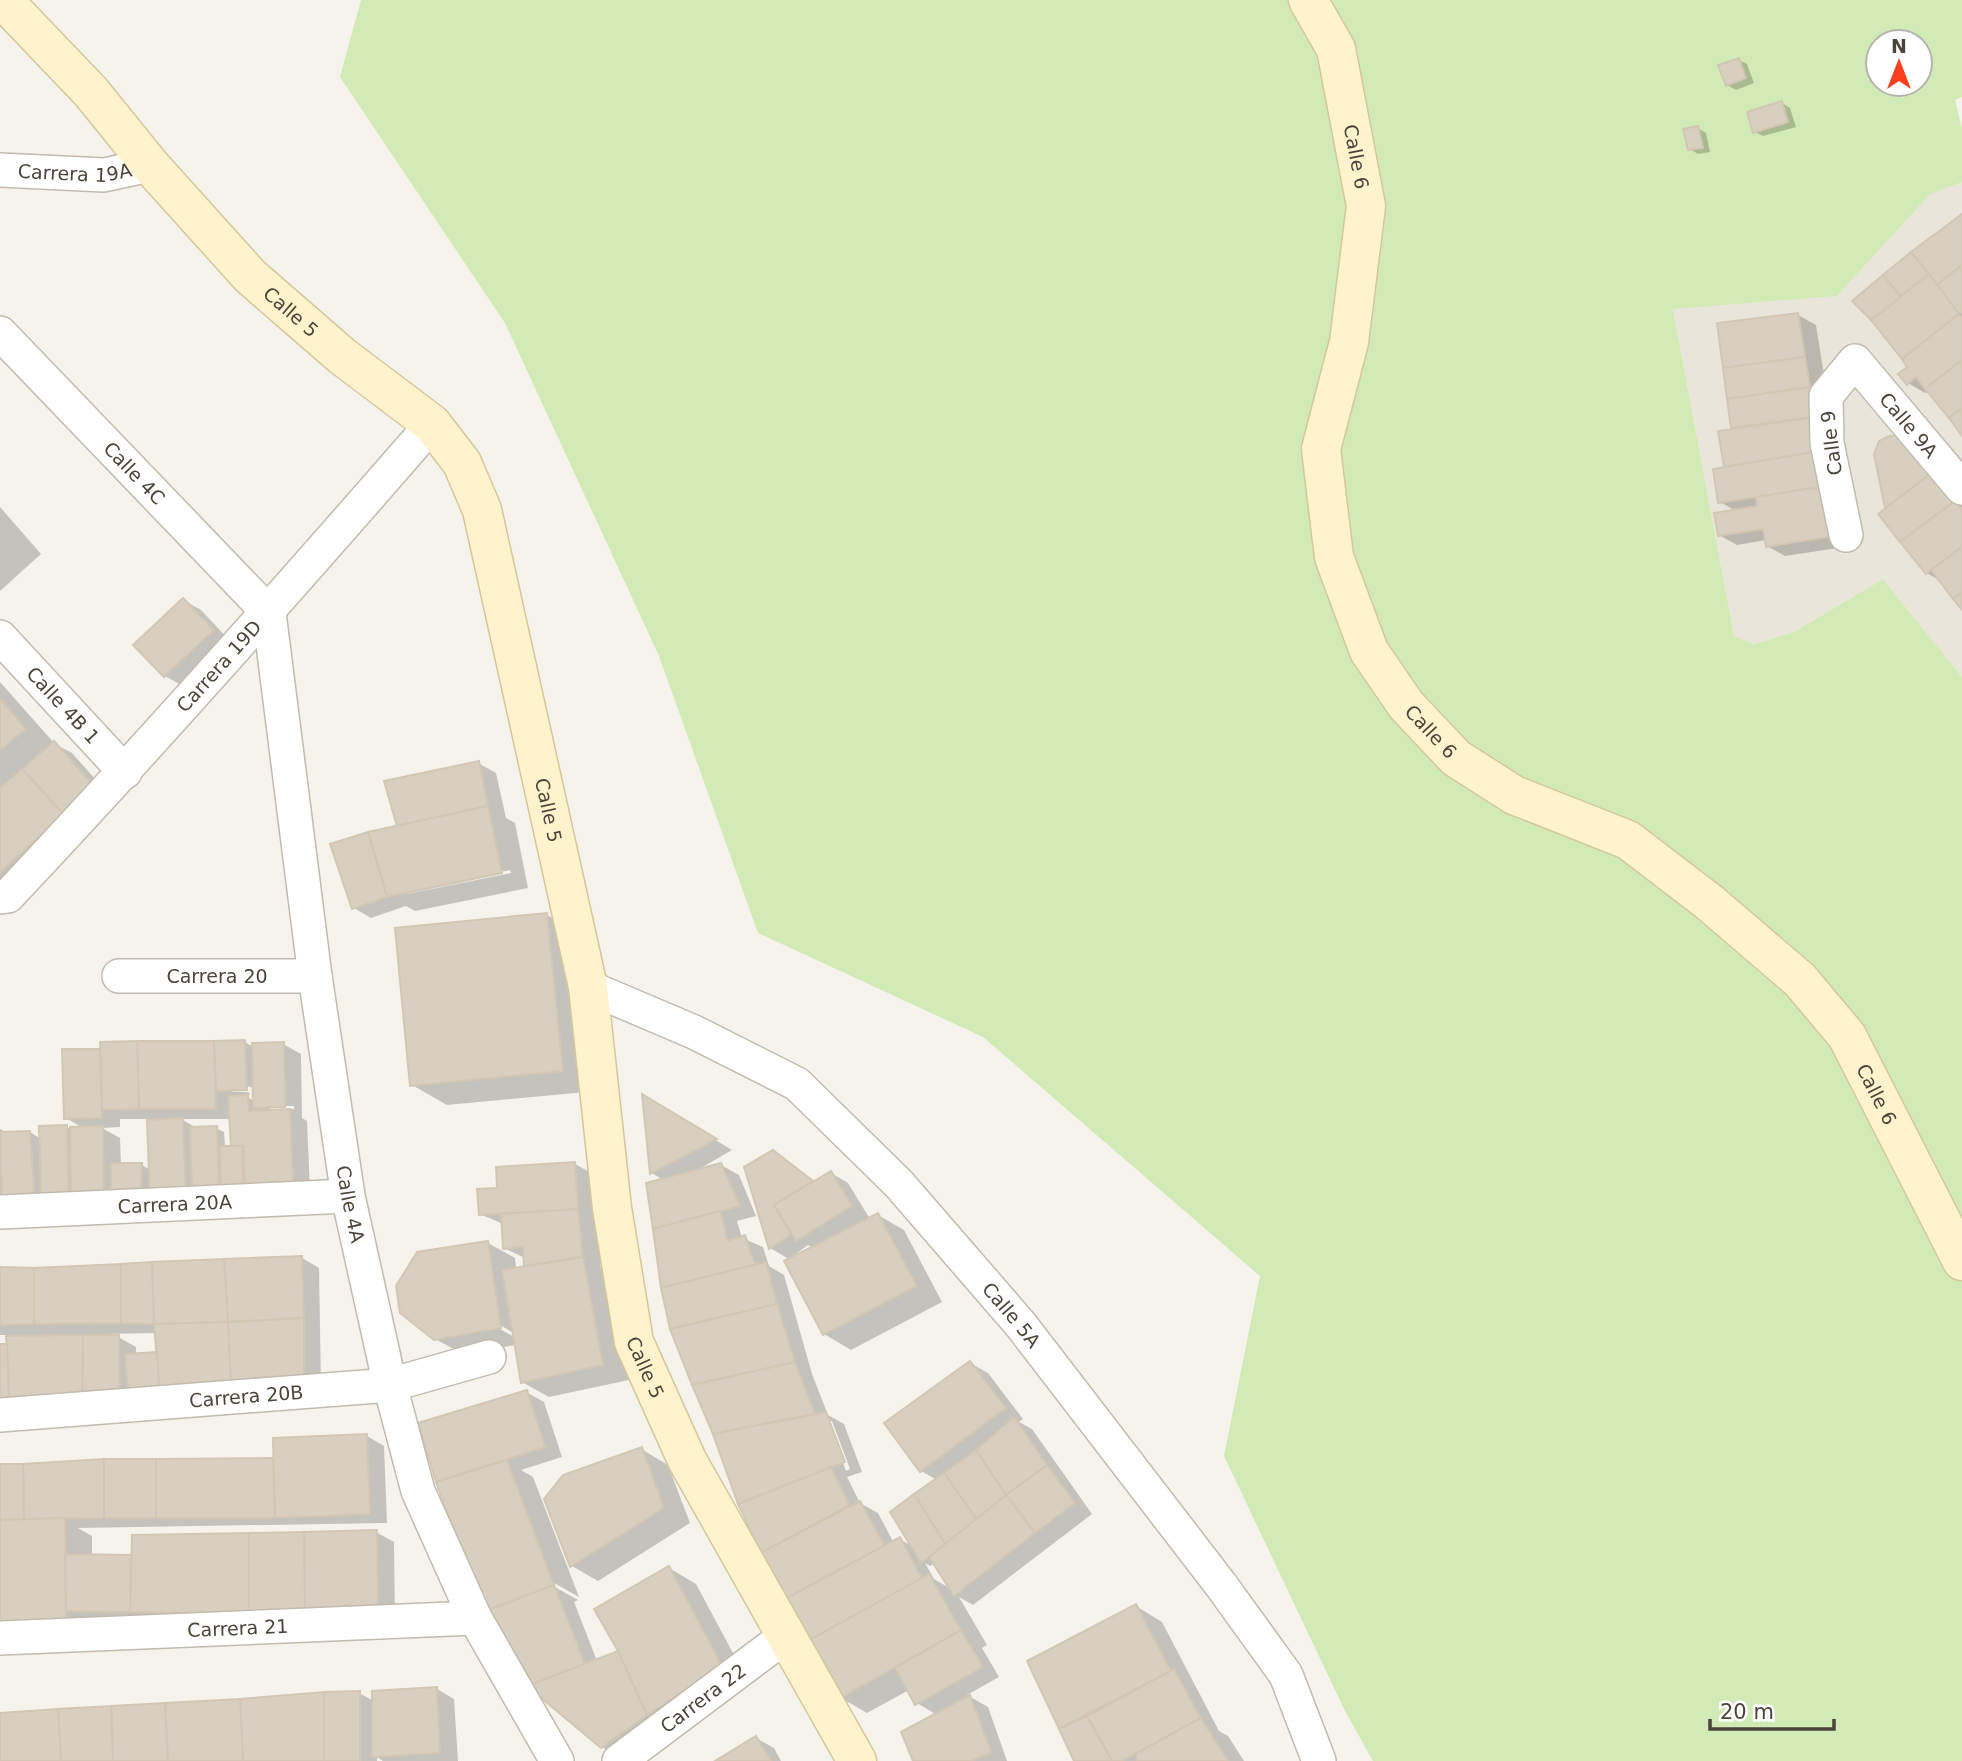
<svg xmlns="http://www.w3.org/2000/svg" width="1962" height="1761" font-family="'DejaVu Sans',sans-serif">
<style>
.residential{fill:#eae5da}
.green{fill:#d2eab5;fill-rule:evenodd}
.shadow{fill:#0003;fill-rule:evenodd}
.building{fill:#d8cfc1;stroke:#d3c7b4;stroke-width:2}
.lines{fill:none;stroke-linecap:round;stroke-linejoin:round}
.street-casing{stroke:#c2bbae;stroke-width:36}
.secondary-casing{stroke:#d6c79b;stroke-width:41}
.street{stroke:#fff;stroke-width:33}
.secondary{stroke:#fff3cd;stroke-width:38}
.labels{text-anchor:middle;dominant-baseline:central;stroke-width:5;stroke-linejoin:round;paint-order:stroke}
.street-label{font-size:19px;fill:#4b4439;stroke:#fff}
</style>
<rect width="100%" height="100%" fill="#f6f3ec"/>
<polygon class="residential" points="1962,182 1962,677 1883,579 1794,632 1754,644 1734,636 1673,308 1837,296 1930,193"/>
<path class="green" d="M 361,0 L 1962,0 L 1962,97 L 1955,100 L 1962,128 L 1962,182 L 1930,194 L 1837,296 L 1673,309 L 1734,636 L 1754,644 L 1794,632 L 1883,579 L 1962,677 L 1962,1761 L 1373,1761 L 1345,1711 L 1224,1456 L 1260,1276 L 983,1037 L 758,933 L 659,656 L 505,323 L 340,77 ZM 1878,42 L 1920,42 L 1920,84 L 1878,84 Z"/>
<g class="shadow">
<polygon points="1739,60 1747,64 1754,83 1736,90 1727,85"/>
<polygon points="1782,103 1790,108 1796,127 1763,136 1755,132"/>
<polygon points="1698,128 1706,133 1710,152 1698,154 1690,149"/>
<polygon points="1962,216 1962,431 1929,390 1925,393 1908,383 1910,367"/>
<polygon points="1798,315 1816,325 1851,546 1785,556 1767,546 1766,540 1737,545 1719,535 1736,511 1720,502 1726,469 1720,432 1733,430 1719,325"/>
<polygon points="1889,438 1962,497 1962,607 1942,582 1927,573 1887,509 1876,454"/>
<polygon points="0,507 41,554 0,591"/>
<polygon points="183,600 201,610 230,641 183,686 165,676"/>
<polygon points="0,682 55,744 72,753 112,798 0,885"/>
<path d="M 478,763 L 496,773 L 506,818 L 515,823 L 528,888 L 415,911 L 406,906 L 371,918 L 354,908 L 399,827 ZM 510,870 L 511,873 L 407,894 L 407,891 Z"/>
<polygon points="547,915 582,935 597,1091 447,1105 412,1085"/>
<path d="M 245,1042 L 253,1047 L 283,1044 L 301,1054 L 302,1118 L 307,1121 L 310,1191 L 0,1211 L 0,1129 L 8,1133 L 30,1132 L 41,1139 L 66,1127 L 72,1130 L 83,1128 L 66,1118 L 64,1051 ZM 241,1085 L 256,1088 L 254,1101 L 243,1095 L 251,1094 L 247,1092 L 232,1092 L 232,1089 ZM 270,1106 L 294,1106 L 294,1109 L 270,1110 ZM 120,1119 L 149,1119 L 150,1170 L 142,1165 L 121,1165 L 120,1138 L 102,1128 L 120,1127 ZM 181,1119 L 231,1119 L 233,1147 L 225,1147 L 224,1132 L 216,1128 L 197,1128 Z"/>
<path d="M 644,1097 L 732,1150 L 694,1172 L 721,1165 L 739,1175 L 756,1216 L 737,1221 L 742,1238 L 763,1247 L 769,1266 L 784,1275 L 812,1374 L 828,1415 L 844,1424 L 862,1472 L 847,1477 L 860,1503 L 878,1513 L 894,1543 L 900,1539 L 913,1547 L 937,1480 L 921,1471 L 970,1363 L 988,1373 L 1023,1419 L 1019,1422 L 1032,1429 L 1092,1514 L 973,1605 L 959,1597 L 987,1645 L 982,1648 L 999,1677 L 967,1695 L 988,1707 L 1007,1761 L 915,1761 L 937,1715 L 917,1703 L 909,1690 L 867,1713 L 841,1698 L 740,1503 L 672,1329 L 663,1180 L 652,1173 ZM 828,1421 L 832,1421 L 850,1469 L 846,1471 ZM 925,1563 L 930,1566 L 935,1563 L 951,1589 L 934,1579 Z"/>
<polygon points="773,1152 816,1182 831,1173 848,1183 870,1219 878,1215 904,1230 942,1302 851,1350 824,1334 813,1248 808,1245 789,1259 770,1248 746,1168"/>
<path d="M 575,1164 L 593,1174 L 601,1269 L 610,1274 L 629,1380 L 549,1397 L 522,1382 L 516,1345 L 463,1354 L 435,1339 L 488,1243 L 515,1258 L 516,1269 L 526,1268 L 525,1258 L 504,1248 L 503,1224 L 480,1214 L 498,1190 ZM 495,1322 L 514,1333 L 514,1337 L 493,1325 Z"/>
<path d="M 302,1258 L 319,1268 L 321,1387 L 27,1412 L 0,1346 L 9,1346 L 8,1335 L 0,1335 L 0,1269 ZM 157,1333 L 159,1353 L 136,1355 L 136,1347 L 118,1337 L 104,1337 L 104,1334 Z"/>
<polygon points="526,1392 544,1402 562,1457 521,1470 533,1477 579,1597 547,1579 546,1582 578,1600 574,1602 597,1661 620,1652 669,1568 696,1584 748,1681 619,1757 602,1747 484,1611 438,1481"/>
<path d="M 367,1436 L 384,1446 L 387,1523 L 78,1528 L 92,1536 L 92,1556 L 133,1558 L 376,1532 L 394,1542 L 395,1621 L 0,1639 L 0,1466 L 105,1461 L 275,1459 ZM 157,1611 L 258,1616 L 157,1614 Z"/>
<polygon points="641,1449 668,1465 690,1523 598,1581 572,1566"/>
<polygon points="1136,1606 1162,1622 1219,1731 1228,1736 1244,1761 1076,1761 1029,1662"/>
<polygon points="437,1689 454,1699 458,1761 383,1761 377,1757 377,1761 0,1761 0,1714 359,1693 374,1701"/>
<polygon points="756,1738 774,1748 781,1761 718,1761"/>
</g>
<g class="building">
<polygon points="1739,58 1746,78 1726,86 1718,65"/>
<polygon points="1782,101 1788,122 1753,133 1747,112"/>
<polygon points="1698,126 1703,148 1688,150 1683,129"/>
<polygon points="1962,214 1962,265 1937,285 1911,252"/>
<polygon points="1911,252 1929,274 1901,297 1883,275"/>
<polygon points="1962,265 1962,312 1959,314 1937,285"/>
<polygon points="1929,274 1959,314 1902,359 1871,320"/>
<polygon points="1883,275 1901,297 1871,320 1852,301"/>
<polygon points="1798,313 1805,357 1723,368 1717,323"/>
<polygon points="1959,314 1962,318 1962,360 1925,389 1916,377 1907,385 1898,374 1907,367 1902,359"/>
<polygon points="1805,357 1810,387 1727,399 1723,368"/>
<polygon points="1962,360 1962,408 1949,418 1925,389"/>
<polygon points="1810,387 1814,417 1731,428 1727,399"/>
<polygon points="1962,408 1962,436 1949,418"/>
<polygon points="1814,417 1820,451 1724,467 1718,431"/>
<polygon points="1889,436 1900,436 1933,472 1885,508 1874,454 1879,441"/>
<polygon points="1820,451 1826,486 1718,503 1713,469"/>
<polygon points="1933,472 1955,501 1900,542 1878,514"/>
<polygon points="1826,486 1834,536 1766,547 1763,529 1718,536 1714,513 1757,506 1756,497"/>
<polygon points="1955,501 1962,509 1962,547 1926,574 1900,542"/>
<polygon points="1962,547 1962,592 1953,599 1931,570"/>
<polygon points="1962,592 1962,610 1953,599"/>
<polygon points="183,598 214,630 164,677 133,645"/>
<polygon points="0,699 26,729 0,750"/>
<polygon points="54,741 95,787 64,815 22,769"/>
<polygon points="479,761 488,806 397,826 384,781"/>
<polygon points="22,769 64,815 0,872 0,788"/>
<polygon points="488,806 502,873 387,897 368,832"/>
<polygon points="368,832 387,897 352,909 330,844"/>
<polygon points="547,913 563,1071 410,1086 395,928"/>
<polygon points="245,1040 247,1090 216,1091 214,1041"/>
<polygon points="137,1041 214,1041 216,1109 139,1109"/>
<polygon points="137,1041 139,1109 102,1110 100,1042"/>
<polygon points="284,1042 285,1107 253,1108 252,1043"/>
<polygon points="62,1049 100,1049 102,1118 64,1119"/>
<polygon points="642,1094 717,1139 650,1174"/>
<polygon points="248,1095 249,1111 290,1109 293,1182 245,1184 243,1146 231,1146 228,1096"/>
<polygon points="183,1118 186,1198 150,1199 147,1120"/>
<polygon points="67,1125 69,1198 41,1199 39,1126"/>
<polygon points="103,1126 104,1199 71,1200 70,1127"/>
<polygon points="217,1126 219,1192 192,1193 190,1127"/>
<polygon points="30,1131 35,1202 2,1204 0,1132"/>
<polygon points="220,1146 243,1146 243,1187 221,1187"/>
<polygon points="773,1150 813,1181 774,1205 792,1234 769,1249 744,1167"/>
<polygon points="575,1162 578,1209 479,1215 477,1189 497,1188 496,1167"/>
<polygon points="111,1163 142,1163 141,1196 111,1194"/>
<polygon points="721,1163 740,1206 653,1229 646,1183"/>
<polygon points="831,1171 852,1206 796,1241 774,1205"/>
<polygon points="578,1209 583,1257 524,1266 523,1247 503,1249 501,1214"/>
<polygon points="720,1211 728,1241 745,1235 755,1265 661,1288 653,1229"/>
<polygon points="878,1213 917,1286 823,1335 784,1261"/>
<polygon points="488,1241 501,1328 434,1340 400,1313 396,1286 417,1252"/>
<polygon points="302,1256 304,1318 228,1322 224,1259"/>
<polygon points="583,1257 603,1365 521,1383 502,1270"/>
<polygon points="224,1259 228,1322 154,1324 152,1262"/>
<polygon points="152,1262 154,1324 121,1323 121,1264"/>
<polygon points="766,1262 777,1304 670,1329 661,1288"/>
<polygon points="121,1264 121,1323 34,1324 34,1268"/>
<polygon points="0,1267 34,1268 34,1324 0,1325"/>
<polygon points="777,1304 795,1362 692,1385 670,1329"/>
<polygon points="304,1318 304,1377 231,1387 228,1322"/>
<polygon points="228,1322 231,1387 160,1398 154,1324"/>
<polygon points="83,1335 119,1335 120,1405 82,1406"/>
<polygon points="83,1335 82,1406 9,1403 6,1336"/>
<polygon points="0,1344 7,1344 9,1403 0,1409"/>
<polygon points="157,1352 160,1398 129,1400 125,1354"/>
<polygon points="970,1361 1006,1408 920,1472 884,1423"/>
<polygon points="795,1362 815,1414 713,1434 692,1385"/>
<polygon points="527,1390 545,1447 436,1482 418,1423"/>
<polygon points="826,1412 845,1462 738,1504 713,1434"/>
<polygon points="1014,1417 1047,1465 1006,1495 976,1450"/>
<polygon points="367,1434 370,1514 275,1518 273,1438"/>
<polygon points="642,1447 664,1508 570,1567 544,1499 563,1475"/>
<polygon points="976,1450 1006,1495 977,1520 944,1473"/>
<polygon points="273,1458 275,1518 156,1518 156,1459"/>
<rect x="104" y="1459" width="52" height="59"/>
<polygon points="104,1459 104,1518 24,1519 23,1464"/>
<polygon points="507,1460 554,1585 483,1612 436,1482"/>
<polygon points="0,1464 23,1464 24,1519 0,1520"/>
<polygon points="1047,1465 1075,1503 1035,1533 1006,1495"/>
<polygon points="831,1467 850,1505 761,1553 738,1504"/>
<polygon points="944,1473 977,1520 946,1545 914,1494"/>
<polygon points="914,1494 946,1545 921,1563 890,1512"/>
<polygon points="1006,1495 1035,1533 954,1596 929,1557"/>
<polygon points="860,1501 885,1546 785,1599 761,1553"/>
<polygon points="65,1518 66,1628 0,1630 0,1520"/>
<polygon points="377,1530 378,1612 305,1613 304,1532"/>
<polygon points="304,1532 305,1613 249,1614 249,1533"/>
<polygon points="249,1533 249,1614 130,1612 132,1535"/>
<polygon points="900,1537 923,1580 808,1641 785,1599"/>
<polygon points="65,1554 131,1555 130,1612 66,1611"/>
<polygon points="669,1566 722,1666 647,1715 618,1651 594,1609"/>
<polygon points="929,1574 961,1630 839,1699 808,1641"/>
<polygon points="554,1585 585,1664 527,1686 483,1612"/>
<polygon points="1136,1604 1171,1671 1059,1729 1027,1661"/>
<polygon points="961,1630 983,1667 915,1705 895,1668"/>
<polygon points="618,1651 647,1715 601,1748 527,1686"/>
<polygon points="1174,1669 1201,1718 1122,1761 1112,1761 1087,1716"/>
<polygon points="437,1687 440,1753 372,1757 372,1691"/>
<polygon points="360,1691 360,1761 324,1761 324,1692"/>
<polygon points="324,1692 324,1761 243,1761 240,1699"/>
<polygon points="970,1695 991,1752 972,1761 913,1761 901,1732"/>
<polygon points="240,1699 243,1761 168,1761 165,1703"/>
<polygon points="165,1703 168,1761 113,1761 111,1706"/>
<polygon points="111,1706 113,1761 61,1761 58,1709"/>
<polygon points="58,1709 61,1761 0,1761 0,1713"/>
<polygon points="1087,1716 1112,1761 1074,1761 1059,1729"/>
<polygon points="1201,1718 1228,1761 1137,1761 1136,1754"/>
<polygon points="756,1736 771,1761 715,1761"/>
</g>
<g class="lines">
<g class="street-casing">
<g id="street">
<path id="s1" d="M 0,170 L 104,175 L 150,165"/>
<path id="s2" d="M 0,333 L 269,613 L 315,976 L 348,1196 L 390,1385 L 418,1491 L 475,1618 L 557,1761"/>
<path id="s3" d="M 1846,535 L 1827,443 L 1826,396 L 1855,361 L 1962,488"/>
<path id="s4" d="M 0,637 L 125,772"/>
<path id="s5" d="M 0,897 L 8,896 C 153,742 293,584 432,424"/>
<path id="s6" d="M 119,976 L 315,976"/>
<path id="s7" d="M 588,987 L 694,1032 L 797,1084 L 899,1184 L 1021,1325 L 1221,1585 L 1286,1675 L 1319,1761"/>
<path id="s8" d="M 0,1212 L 348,1196"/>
<path id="s9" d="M 0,1415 L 390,1385 L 489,1357"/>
<path id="s10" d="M 0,1638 L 475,1618"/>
<path id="s11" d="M 619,1761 L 787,1635"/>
</g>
</g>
<g class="secondary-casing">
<g id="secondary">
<path id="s12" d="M 3,0 L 91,92 L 150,165 L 250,276 L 342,356 L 432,424 L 462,463 L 482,510 L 588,987 L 612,1208 L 634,1342 L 687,1460 L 857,1761"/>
<path id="s13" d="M 1308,0 L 1336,49 L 1366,206 L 1349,342 L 1321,449 L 1334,557 L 1369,651 L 1406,705 L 1456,758 L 1514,795 L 1628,840 L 1709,902 L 1800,980 L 1847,1036 L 1962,1261"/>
</g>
</g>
<use href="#street" class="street"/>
<use href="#secondary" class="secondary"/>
</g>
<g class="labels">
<g class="street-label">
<text stroke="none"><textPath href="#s13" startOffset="166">Calle 6</textPath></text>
<text stroke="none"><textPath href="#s1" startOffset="75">Carrera 19A</textPath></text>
<text stroke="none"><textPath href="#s12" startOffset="425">Calle 5</textPath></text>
<text stroke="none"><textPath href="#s3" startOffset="270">Calle 9A</textPath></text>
<text transform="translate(1831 443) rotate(-97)">Calle 9</text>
<text stroke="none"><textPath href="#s2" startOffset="194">Calle 4C</textPath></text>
<text stroke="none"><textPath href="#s5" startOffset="320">Carrera 19D</textPath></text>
<text stroke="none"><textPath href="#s4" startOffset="93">Calle 4B 1</textPath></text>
<text stroke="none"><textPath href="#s13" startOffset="775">Calle 6</textPath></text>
<text stroke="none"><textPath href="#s12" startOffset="1013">Calle 5</textPath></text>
<text stroke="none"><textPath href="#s6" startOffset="98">Carrera 20</textPath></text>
<text stroke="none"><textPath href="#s13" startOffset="1363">Calle 6</textPath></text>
<text stroke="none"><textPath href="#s8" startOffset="175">Carrera 20A</textPath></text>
<text stroke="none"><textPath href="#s2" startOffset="985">Calle 4A</textPath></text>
<text stroke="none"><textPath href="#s7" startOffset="546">Calle 5A</textPath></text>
<text stroke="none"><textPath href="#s12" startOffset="1580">Calle 5</textPath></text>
<text stroke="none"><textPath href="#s9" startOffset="247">Carrera 20B</textPath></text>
<text stroke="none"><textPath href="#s10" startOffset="238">Carrera 21</textPath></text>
<text stroke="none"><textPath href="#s11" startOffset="105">Carrera 22</textPath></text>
</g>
</g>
<g transform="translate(1899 63)"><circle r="33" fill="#ffffff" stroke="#b7b4b0" stroke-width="2"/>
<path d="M0-5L12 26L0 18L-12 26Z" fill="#fc3f1d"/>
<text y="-10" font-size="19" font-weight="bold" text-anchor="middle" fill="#4b4439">N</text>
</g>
<path d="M1710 1719v10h124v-10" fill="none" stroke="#4b4439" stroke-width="3.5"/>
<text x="1720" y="1719" font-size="21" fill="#4b4439" stroke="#ffffff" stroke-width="5" paint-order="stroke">20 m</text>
</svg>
